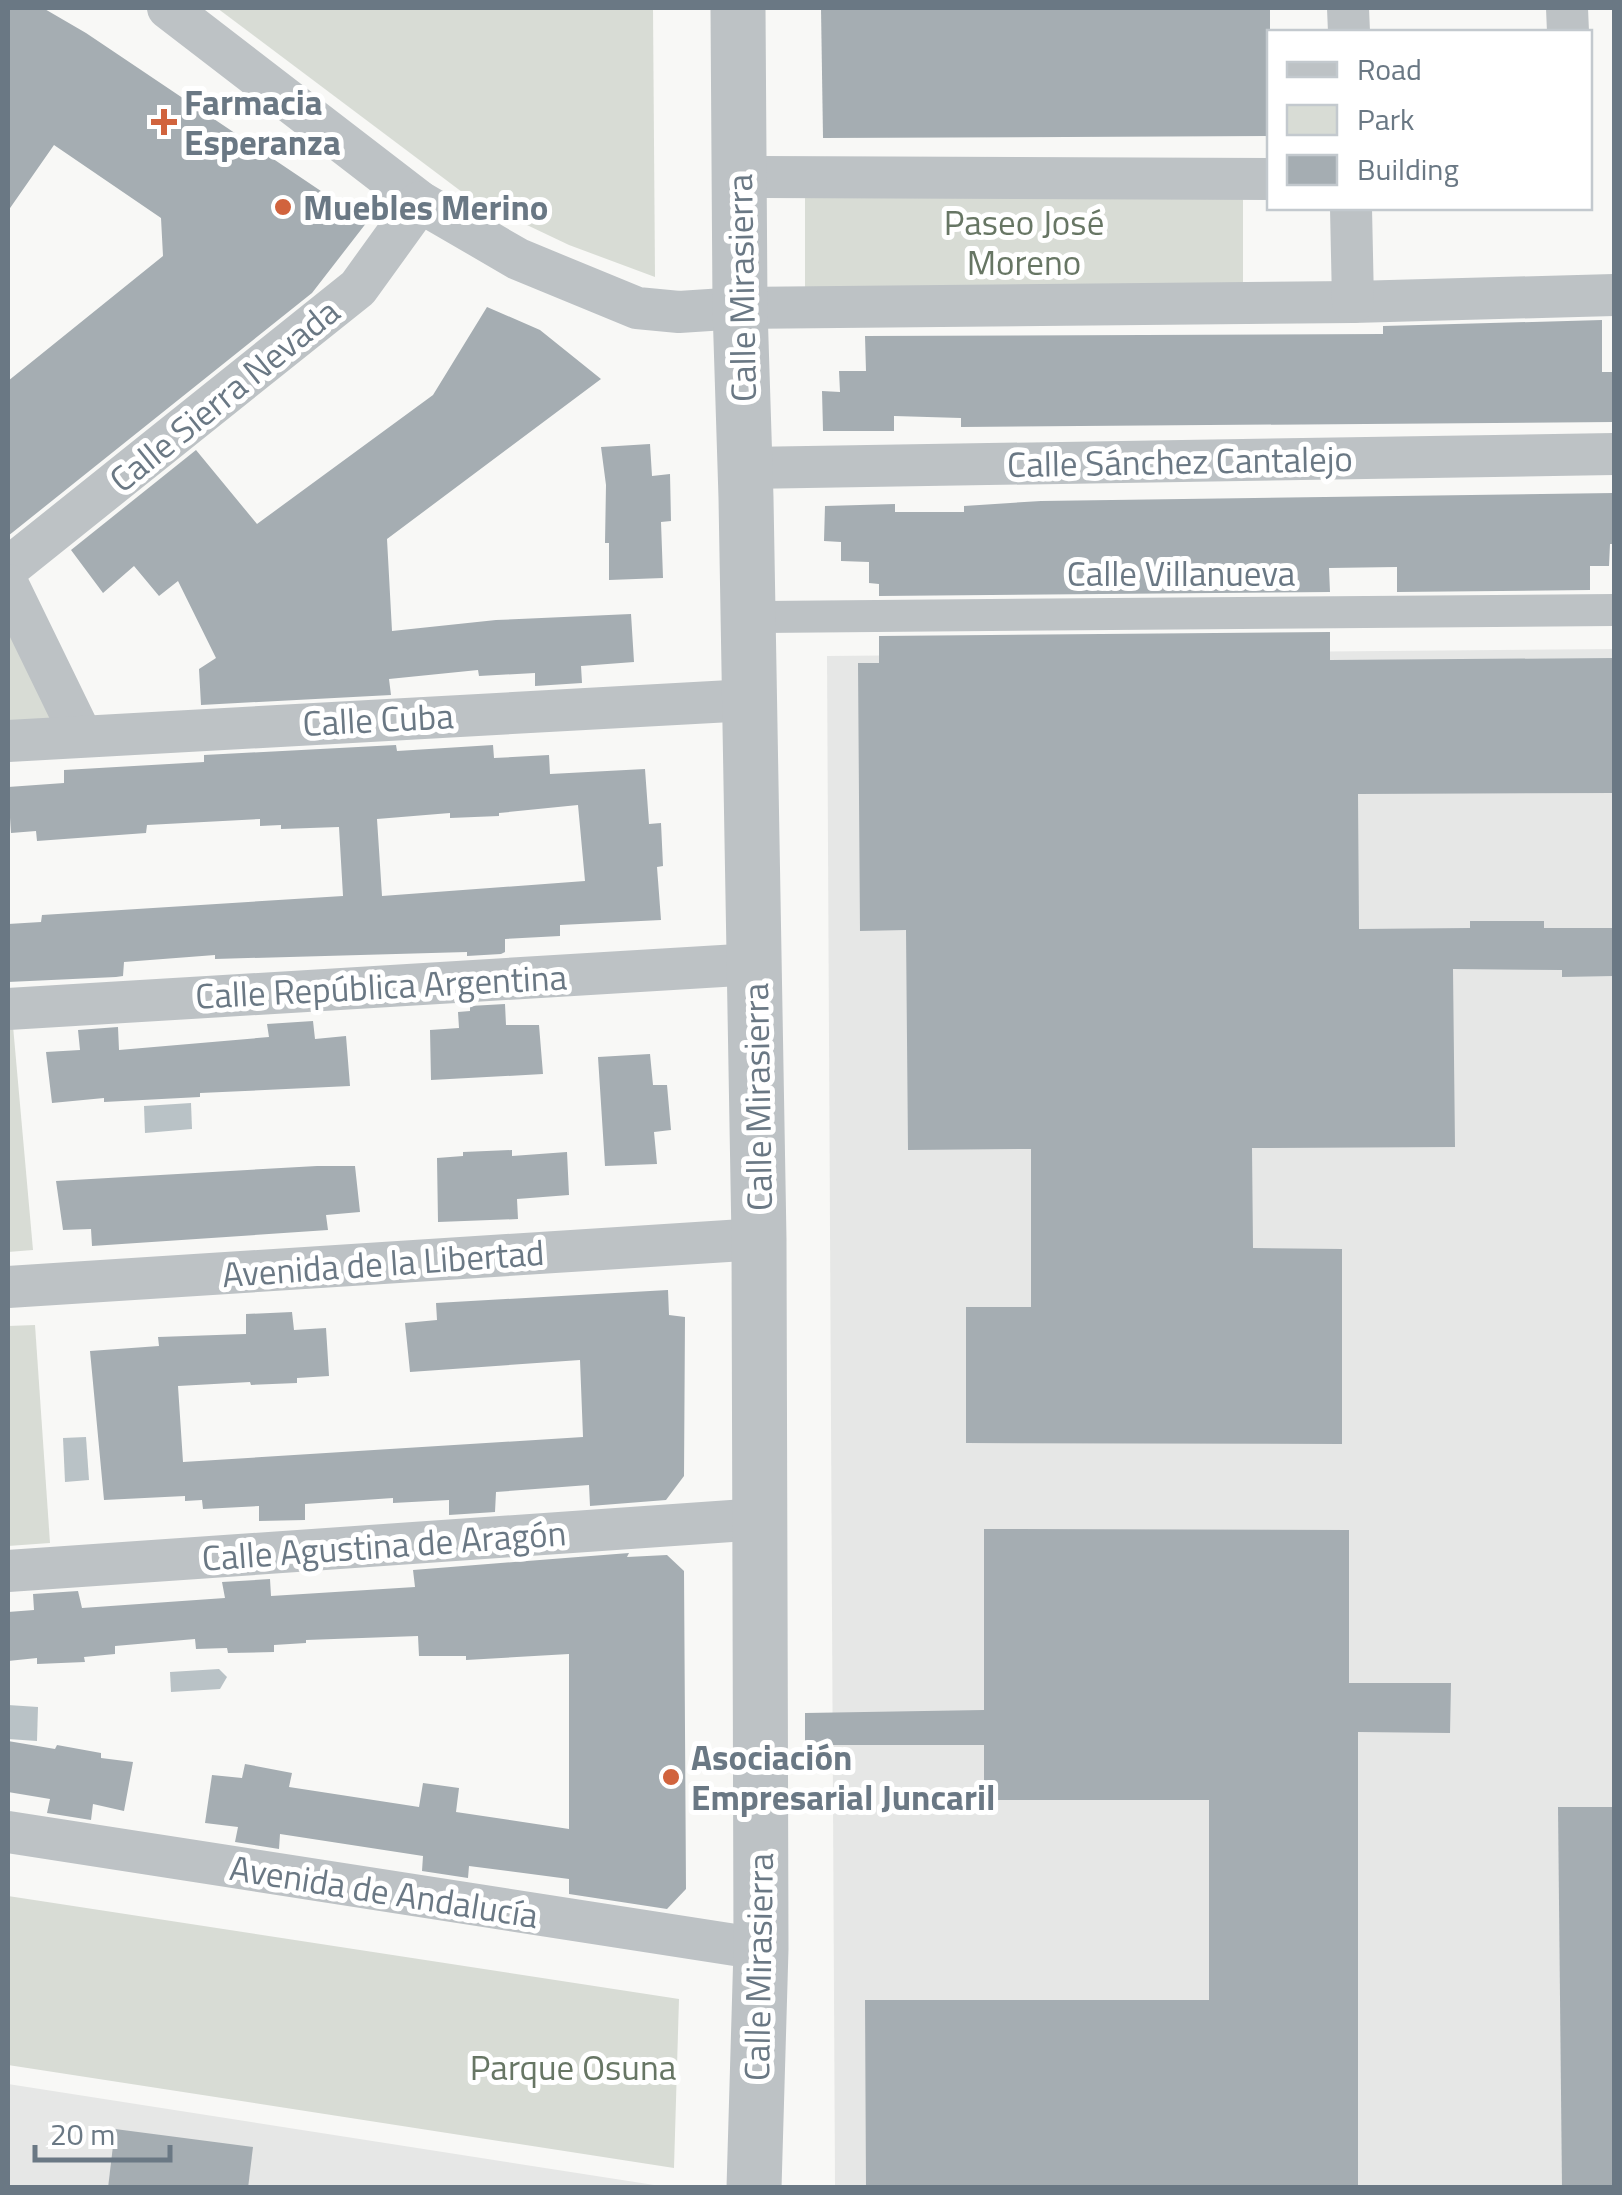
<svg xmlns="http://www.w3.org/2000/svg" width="1622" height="2195" font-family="'Titillium Web',sans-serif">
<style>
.built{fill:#e6e7e6}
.green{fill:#d8dcd5}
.water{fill:#b9c2c6}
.building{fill:#a5adb2;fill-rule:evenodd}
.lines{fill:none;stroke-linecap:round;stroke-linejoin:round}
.pedestrian{stroke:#bdc2c5;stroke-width:32}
.minor{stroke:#bdc2c5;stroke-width:42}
.tertiary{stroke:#bdc2c5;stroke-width:55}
.poi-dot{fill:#d1633d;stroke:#fff;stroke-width:4}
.labels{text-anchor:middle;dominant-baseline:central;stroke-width:10;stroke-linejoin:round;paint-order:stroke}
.poi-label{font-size:35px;font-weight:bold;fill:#6a7884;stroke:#fff;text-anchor:start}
.park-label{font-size:35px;fill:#677664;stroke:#fff}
.street-label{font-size:35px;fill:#6a7884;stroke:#fff}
</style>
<rect width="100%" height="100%" fill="#f8f8f6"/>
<g class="built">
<polygon points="1614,649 1614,2187 835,2187 827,656"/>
<polygon points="8,2084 667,2187 8,2187"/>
</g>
<g class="green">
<polygon points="217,8 653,8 655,277 569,245 470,198"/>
<polygon points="805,190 1243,190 1243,294 805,293"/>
<polygon points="8,621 52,719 8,721"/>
<polygon points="13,1026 33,1250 8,1252 8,1027"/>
<polygon points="35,1325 50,1543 8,1546 8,1326"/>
<polygon points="8,1896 679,1999 674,2168 8,2065"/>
</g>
<g class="water">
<polygon points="191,1103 192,1129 145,1133 144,1106"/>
<polygon points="86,1437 89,1480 65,1482 63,1438"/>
<polygon points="219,1669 227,1677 220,1689 171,1692 170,1672"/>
<polygon points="8,1705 38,1707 37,1741 8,1739"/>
</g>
<g class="building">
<polygon points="8,8 43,8 86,33 367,222 312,293 8,536 8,381 163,256 161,218 54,145 8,211"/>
<polygon points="821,8 1270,8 1270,136 823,138"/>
<polygon points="487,307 540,330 601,379 387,539 392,631 496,620 631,614 634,662 581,666 582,683 535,686 535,673 479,676 478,670 389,679 391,695 201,705 199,669 216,658 178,581 159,596 134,566 103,593 71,550 196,450 257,524 433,395"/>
<polygon points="1602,320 1602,372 1614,372 1614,422 961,427 961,418 894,416 894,431 823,431 822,391 840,392 839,371 866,371 865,336 1383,334 1383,326"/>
<polygon points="650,444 652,476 670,474 671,521 661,522 663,578 609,580 609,543 605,543 606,485 601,447"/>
<polygon points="1614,493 1614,544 1610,544 1609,566 1590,566 1590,590 1397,592 1397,567 1329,568 1330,592 879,596 879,584 869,583 869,562 841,561 841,542 824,541 825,506 895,504 895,512 964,512 964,506 1041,501"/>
<polygon points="1330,632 1330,660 1614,658 1614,793 1358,794 1359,929 1470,928 1470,921 1544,921 1544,928 1614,928 1614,976 1562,977 1562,970 1453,969 1455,1147 1252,1148 1253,1248 1342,1249 1342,1444 966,1443 966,1307 1031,1307 1031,1149 908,1150 906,930 860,931 858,663 879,663 879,636"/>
<path d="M 396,745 L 397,751 L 493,745 L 494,758 L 549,755 L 550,774 L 645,769 L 649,824 L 661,823 L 663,866 L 657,867 L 661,920 L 560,925 L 560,936 L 505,939 L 505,952 L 501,954 L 467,956 L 467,952 L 215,959 L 215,955 L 124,962 L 123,976 L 116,977 L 8,982 L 8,924 L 41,922 L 42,915 L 343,896 L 339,827 L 281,829 L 281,825 L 260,826 L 260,819 L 147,825 L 146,833 L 37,841 L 36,831 L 11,833 L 8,787 L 64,783 L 64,770 L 204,762 L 204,755 ZM 578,805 L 585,881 L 382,896 L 377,819 L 450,813 L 450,818 L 499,816 L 499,813 Z"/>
<polygon points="505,1004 506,1025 539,1025 543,1074 431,1080 430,1030 459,1028 458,1012 470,1011 470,1006"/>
<polygon points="313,1021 315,1039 346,1036 350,1086 200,1093 200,1097 104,1102 104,1098 52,1103 46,1052 80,1050 78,1030 118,1027 119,1050 269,1037 267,1024"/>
<polygon points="650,1054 653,1085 667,1085 671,1130 654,1132 657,1164 605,1166 598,1057"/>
<polygon points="512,1150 512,1156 567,1152 569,1195 517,1199 518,1219 438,1222 437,1158 463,1156 463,1152"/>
<polygon points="317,1166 355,1166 360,1212 326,1215 328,1230 92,1246 91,1229 63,1230 56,1181"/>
<polygon points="668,1290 669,1315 685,1317 684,1476 666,1500 590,1506 589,1485 496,1492 495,1512 449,1515 449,1500 393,1503 393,1498 305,1504 305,1520 259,1521 259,1506 203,1509 202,1500 185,1501 185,1496 104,1500 90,1351 159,1346 158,1337 246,1334 246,1314 292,1312 294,1330 326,1328 329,1376 297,1378 297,1383 251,1385 250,1382 178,1386 183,1462 583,1437 580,1360 410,1372 405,1323 437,1320 436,1303"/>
<polygon points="984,1529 1349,1530 1349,1683 1451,1683 1450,1733 1358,1732 1358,2188 866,2188 865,2000 1209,2000 1209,1800 984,1800 984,1745 805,1745 805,1713 984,1710"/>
<polygon points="629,1553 627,1557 667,1555 684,1571 686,1889 667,1909 569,1894 569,1879 469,1866 468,1878 422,1871 423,1856 280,1834 279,1849 235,1842 238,1827 205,1823 212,1775 242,1778 245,1764 292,1773 289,1787 419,1807 423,1783 459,1788 456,1812 569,1829 569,1654 466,1660 466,1656 419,1656 418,1636 306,1640 306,1643 274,1645 274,1652 228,1653 227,1648 196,1649 195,1639 115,1646 115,1654 84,1657 85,1662 37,1664 37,1658 8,1661 8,1612 34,1610 33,1594 78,1591 82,1608 225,1598 222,1582 270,1579 271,1596 415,1587 413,1570"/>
<polygon points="8,1741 55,1749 57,1745 101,1753 101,1758 133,1762 124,1811 93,1804 91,1820 47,1813 50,1799 8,1792"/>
<polygon points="1558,1807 1614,1807 1614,2188 1562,2188"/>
<polygon points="115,2129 253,2147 248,2188 108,2188"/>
</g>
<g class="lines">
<polyline class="pedestrian" points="748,617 1614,610"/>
<g class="minor">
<polyline points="168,8 420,202 518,259 637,308 679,312 740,308 1353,302 1614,295"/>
<polyline points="1348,8 1349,32"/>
<polyline points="1567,8 1568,32"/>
<polyline points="739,177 1270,179"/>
<polyline points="1351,208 1353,302"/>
<polyline points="745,468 1614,454"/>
<polyline points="8,568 358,288 420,202"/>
<polyline points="8,585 81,735"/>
<polyline points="8,741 749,700"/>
<polyline points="8,1009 755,964"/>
<polyline points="8,1287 759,1239"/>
<polyline points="8,1571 760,1519"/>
<polyline points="8,1832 761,1949"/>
</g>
<polyline class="tertiary" points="738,8 740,308 746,498 759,1239 761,1949 754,2188"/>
</g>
<g class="poi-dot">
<path d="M159 107h10v10h10v10h-10v10h-10v-10h-10v-10h10z"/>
<circle cx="283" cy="207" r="10"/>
<circle cx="671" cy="1777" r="10"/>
</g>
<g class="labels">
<g class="poi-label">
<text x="184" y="102">Farmacia<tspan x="184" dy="40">Esperanza</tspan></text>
<text x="303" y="207">Muebles Merino</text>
<text x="691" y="1757">Asociación<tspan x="691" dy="40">Empresarial Juncaril</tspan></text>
</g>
<g class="park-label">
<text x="1024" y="222">Paseo José<tspan x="1024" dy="40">Moreno</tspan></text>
<text x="573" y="2067">Parque Osuna</text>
</g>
<g class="street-label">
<text transform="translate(741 288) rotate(-91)">Calle Mirasierra</text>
<text transform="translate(224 395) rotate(-39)">Calle Sierra Nevada</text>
<text transform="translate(1180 461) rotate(-1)">Calle Sánchez Cantalejo</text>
<text x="1181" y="573">Calle Villanueva</text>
<text transform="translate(378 719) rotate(-3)">Calle Cuba</text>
<text transform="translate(381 986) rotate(-3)">Calle República Argentina</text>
<text transform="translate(757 1097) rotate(-91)">Calle Mirasierra</text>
<text transform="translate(383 1263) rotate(-4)">Avenida de la Libertad</text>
<text transform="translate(384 1545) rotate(-4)">Calle Agustina de Aragón</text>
<text transform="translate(384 1891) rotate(9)">Avenida de Andalucía</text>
<text transform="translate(758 1967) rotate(-89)">Calle Mirasierra</text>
</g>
</g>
<rect width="1622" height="2195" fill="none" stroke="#6a7884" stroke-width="20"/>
<rect x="1267" y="30" width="325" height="180" fill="#ffffff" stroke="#c3c9ce" stroke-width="2.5"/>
<rect x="1287" y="62" width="50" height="15" fill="#bdc2c5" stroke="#c3c9ce" stroke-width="2.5"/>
<text x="1357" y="80" font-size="30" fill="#6a7884">Road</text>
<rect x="1287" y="105" width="50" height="30" fill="#d8dcd5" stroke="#c3c9ce" stroke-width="2.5"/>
<text x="1357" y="130" font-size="30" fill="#6a7884">Park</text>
<rect x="1287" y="155" width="50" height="30" fill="#a5adb2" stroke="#c3c9ce" stroke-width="2.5"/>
<text x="1357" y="180" font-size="30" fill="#6a7884">Building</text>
<path d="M35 2145v15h135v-15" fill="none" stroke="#6a7884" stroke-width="5"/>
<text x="50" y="2145" font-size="30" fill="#6a7884" stroke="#ffffff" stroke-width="8" paint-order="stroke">20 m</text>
</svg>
